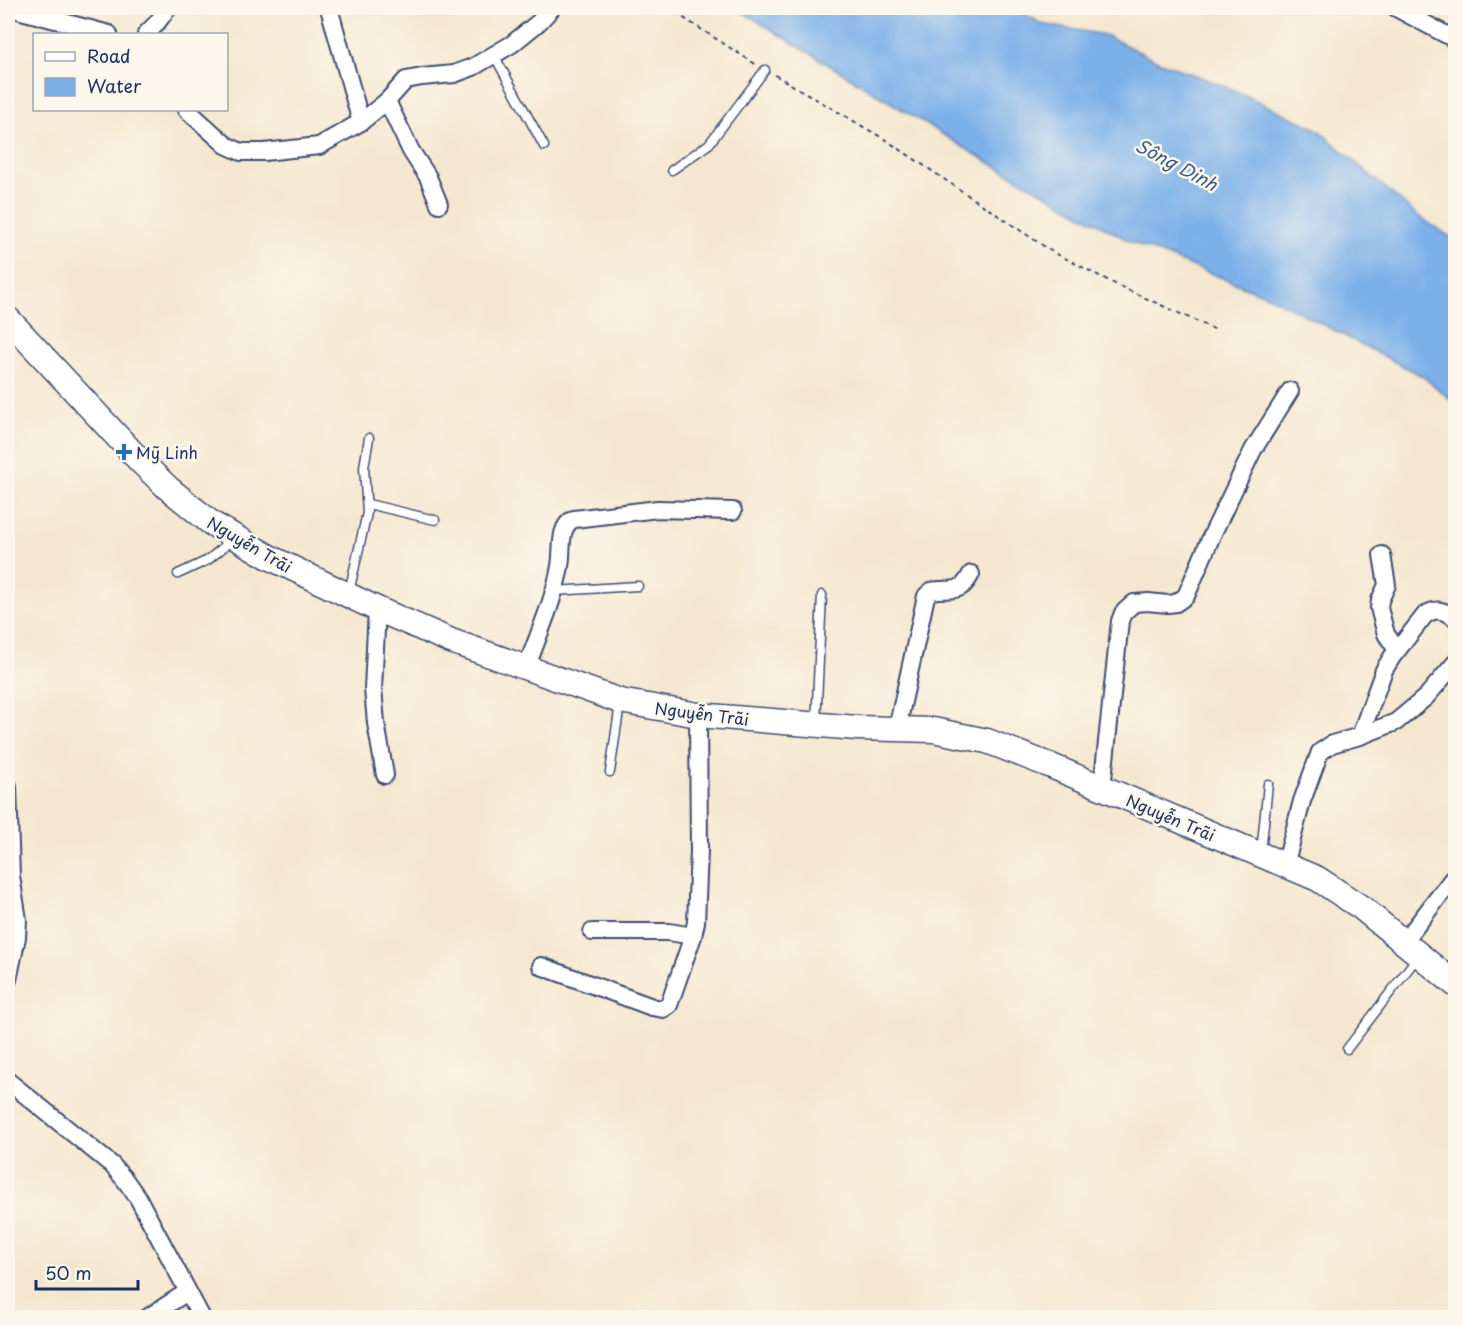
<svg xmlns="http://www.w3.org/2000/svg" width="1463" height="1325" font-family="'Playpen Sans',sans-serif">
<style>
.water{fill:#7cb0e9;stroke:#4c70a4;stroke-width:1.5}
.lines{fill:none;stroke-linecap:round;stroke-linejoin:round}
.service-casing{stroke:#3c4b6f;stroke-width:11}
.minor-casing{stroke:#3c4b6f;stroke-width:20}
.secondary-casing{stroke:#3c4b6f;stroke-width:27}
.path{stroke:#3c4b6f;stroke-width:2;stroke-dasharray:4.5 4.5;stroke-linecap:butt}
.service{stroke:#fff;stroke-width:8}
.minor{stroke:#fff;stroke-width:16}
.secondary{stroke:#fff;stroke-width:24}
.poi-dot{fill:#1f6fb2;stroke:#fbf7ec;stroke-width:2}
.labels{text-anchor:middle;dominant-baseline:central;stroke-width:5;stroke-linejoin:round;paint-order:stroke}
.poi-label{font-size:16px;fill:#1b2f5e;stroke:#fbf7ec;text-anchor:start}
.street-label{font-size:16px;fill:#1b2f5e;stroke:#fbf7ec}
.water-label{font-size:18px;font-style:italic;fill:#385688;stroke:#fbf7ec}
</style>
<rect width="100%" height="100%" fill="#fbf7ec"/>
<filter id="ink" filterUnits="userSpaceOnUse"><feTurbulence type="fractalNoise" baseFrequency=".0167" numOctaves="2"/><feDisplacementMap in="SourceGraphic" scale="12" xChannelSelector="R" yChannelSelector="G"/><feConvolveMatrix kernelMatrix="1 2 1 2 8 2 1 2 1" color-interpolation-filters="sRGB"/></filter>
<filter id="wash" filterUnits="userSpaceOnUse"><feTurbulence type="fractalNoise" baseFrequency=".008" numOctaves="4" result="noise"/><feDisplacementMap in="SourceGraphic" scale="24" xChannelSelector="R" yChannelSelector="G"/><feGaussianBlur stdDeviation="1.35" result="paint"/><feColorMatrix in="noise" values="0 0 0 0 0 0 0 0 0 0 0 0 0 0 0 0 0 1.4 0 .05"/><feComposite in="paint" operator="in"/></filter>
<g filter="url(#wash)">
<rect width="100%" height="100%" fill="#f5e7cf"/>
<polygon class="water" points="736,8 1016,8 1041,24 1105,35 1158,61 1232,89 1317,129 1418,216 1455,240 1455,403 1422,376 1270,297 1131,242 983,159"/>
</g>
<g filter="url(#ink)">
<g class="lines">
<g class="service-casing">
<g id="service">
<polyline points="494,55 544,146"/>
<polyline points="672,170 709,144 765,70"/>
<polyline points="368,504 435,520"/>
<polyline points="178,574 208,560 232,540"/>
<polyline points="554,591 638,586"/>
<polyline points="349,592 367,513 364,467 369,438"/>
<polyline points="816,724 822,595"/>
<polyline points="610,772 620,704"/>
<polyline points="1261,853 1268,784"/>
<polyline points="1347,1049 1419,955"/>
</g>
</g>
<g class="minor-casing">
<g id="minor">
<polyline points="10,8 109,34"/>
<polyline points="329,8 361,122"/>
<polyline points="1396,8 1456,40"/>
<polyline points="146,34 156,24 168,8"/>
<polyline points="387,101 411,151 428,177 439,204"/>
<polyline points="187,110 226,145 241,152 264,152 319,146 361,122 387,101 406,80 422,77 454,74 473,67 512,44 539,22 552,8"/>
<polyline points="1382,555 1387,585 1380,600 1379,608 1386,634 1397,650"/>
<polyline points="377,609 373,689 376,723 385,775"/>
<path d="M 526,669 C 538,635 554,601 560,566 C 563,550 558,526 574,519 L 658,509 L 733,511"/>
<path d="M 897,729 L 926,596 L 931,591 C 951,587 960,596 971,574"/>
<path d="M 1360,736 L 1384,670 L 1392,657 L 1425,615 C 1437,607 1444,611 1456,618"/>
<polyline points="8,786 11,876 18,920 17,937 8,980"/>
<polyline points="1102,788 1120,621 1123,613 1134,603 1148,602 1168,604 1176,603 1186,596 1212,535 1253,450 1290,391"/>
<polyline points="1285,866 1302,801 1320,752 1332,744 1360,736 1396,722 1426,697 1456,662"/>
<polyline points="592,932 669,932 693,936 696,922 699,851 698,715"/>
<polyline points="1404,942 1456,874"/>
<polyline points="541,966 652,1007 663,1009 669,1005 693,936"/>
<polyline points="8,1081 112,1165 125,1180 138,1198 202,1318"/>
<polyline points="147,1318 187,1292"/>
</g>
</g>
<g class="secondary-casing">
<polyline id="secondary" points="8,319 140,461 168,488 211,523 269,557 377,609 451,641 620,701 698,715 857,728 933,730 987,741 1049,765 1318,879 1362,908 1456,985"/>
</g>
<g class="path">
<polyline points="668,8 757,65"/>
<polyline points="775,75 886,140 1051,251 1119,286 1216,330"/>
</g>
<use href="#service" class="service"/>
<use href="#minor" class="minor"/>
<use href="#secondary" class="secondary"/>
</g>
</g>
<path class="poi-dot" d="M121 443h6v6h6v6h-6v6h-6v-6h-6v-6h6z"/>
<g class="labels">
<g class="poi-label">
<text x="136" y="452">Mỹ Linh</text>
</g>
<g class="street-label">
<text transform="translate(250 544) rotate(30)">Nguyễn Trãi</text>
<text transform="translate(702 713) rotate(7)">Nguyễn Trãi</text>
<text transform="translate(1171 817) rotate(23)">Nguyễn Trãi</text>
</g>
<g class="water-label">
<text transform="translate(1177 164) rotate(28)">Sông Dinh</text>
</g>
</g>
<rect width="1463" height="1325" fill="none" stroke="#fbf7ec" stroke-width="30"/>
<rect x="33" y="33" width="195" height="78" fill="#fbf7ec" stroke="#a1a7b3" stroke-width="1.5"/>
<rect x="45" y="52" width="30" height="9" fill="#ffffff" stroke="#a1a7b3" stroke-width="1.5"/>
<text x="87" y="63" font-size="18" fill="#1b2f5e">Road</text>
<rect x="45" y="78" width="30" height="18" fill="#7cb0e9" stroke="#a1a7b3" stroke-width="1.5"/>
<text x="87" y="93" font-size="18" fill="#1b2f5e">Water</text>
<path d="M36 1280v9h102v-9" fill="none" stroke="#1b2f5e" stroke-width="3"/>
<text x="45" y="1280" font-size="18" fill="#1b2f5e" stroke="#fbf7ec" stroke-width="4.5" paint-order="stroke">50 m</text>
</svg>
